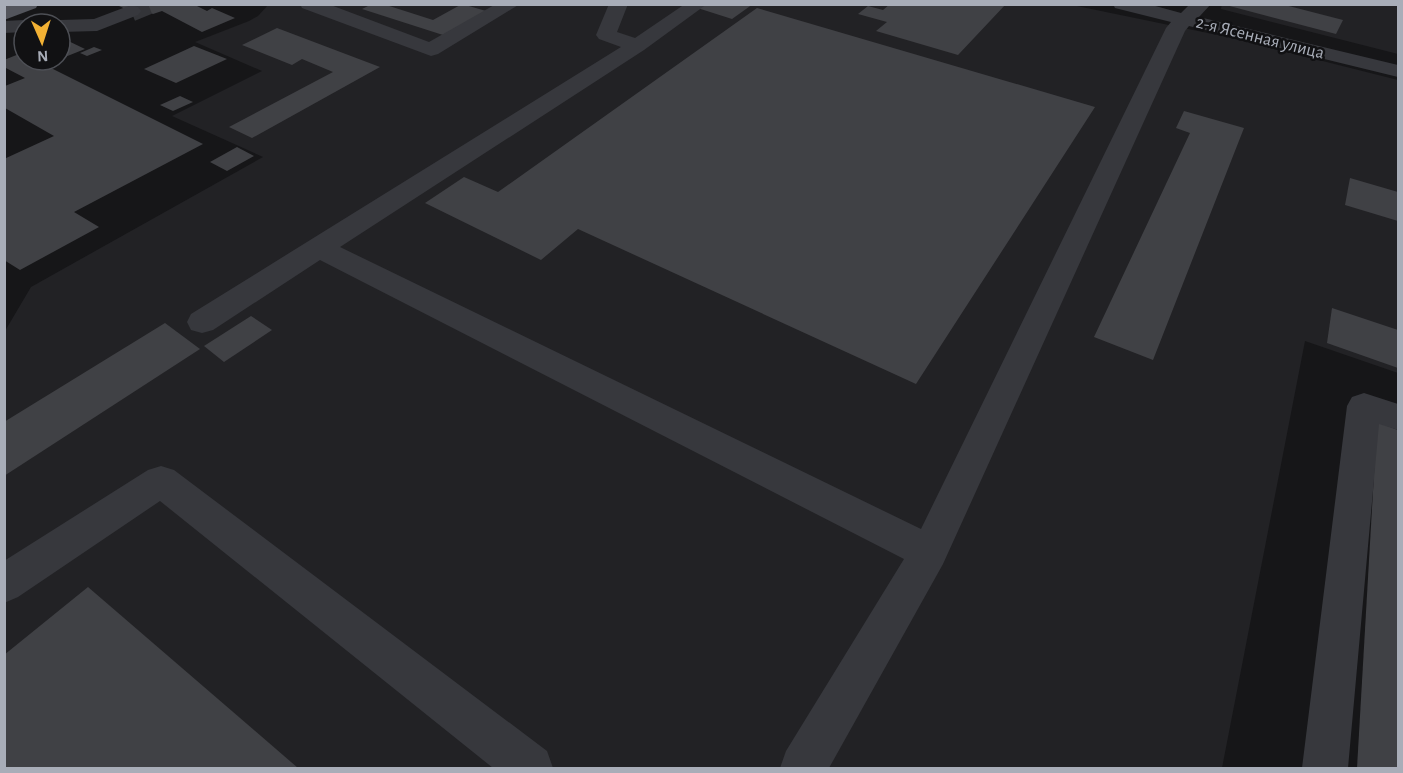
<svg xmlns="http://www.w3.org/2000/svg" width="1403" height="773" font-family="'Alegreya Sans',sans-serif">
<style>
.built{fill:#222225}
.building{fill:#404145}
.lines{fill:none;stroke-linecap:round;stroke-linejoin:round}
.minor-tunnel{stroke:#333438;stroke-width:21;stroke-dasharray:21 10;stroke-linecap:butt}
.minor{fill:#37383d;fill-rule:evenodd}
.major{fill:#53555c;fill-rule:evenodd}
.labels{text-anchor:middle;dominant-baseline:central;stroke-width:5;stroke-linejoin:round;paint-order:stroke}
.far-street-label{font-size:18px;fill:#a8adb8;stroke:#111113}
</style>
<rect width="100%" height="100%" fill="#161618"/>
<g class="built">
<polygon points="1222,4 1398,5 1398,54 1221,9"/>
<polygon points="268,5 1072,5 1227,37 1398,80 1398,373 1305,341 1222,768 5,768 5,331 31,287 263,157 172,116 262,71 195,42 249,21 258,16"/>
</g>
<g class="building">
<polygon points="123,4 193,4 207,11 212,8 235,18 202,32 162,11 153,14 141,9 132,12 119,6"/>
<polygon points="372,4 383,4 433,20 462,4 486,11 443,35 362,9"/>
<polygon points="685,4 753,4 732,19"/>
<polygon points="890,4 1006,4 958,55 876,31 887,22 858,14 868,6 883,10"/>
<polygon points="1222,4 1281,4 1343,20 1336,34"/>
<polygon points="757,8 1095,107 916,384 578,229 541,260 425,203 464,177 498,192"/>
<polygon points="277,28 380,67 252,138 229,127 333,72 302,59 292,65 242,45"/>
<polygon points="60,37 85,49 60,59"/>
<polygon points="194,46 227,59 176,83 144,69"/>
<polygon points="94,47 102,50 87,56 80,53"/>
<polygon points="24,52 24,60 57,60 45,65 203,144 74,212 99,227 20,270 4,260 4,159 54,136 5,108 5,86 25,78 4,67 4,60"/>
<polygon points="180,96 193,102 173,111 160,105"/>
<polygon points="1184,111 1244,128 1153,360 1094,337 1190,133 1176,128"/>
<polygon points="237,147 254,156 227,171 210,162"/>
<polygon points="1350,178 1398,192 1398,221 1345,205"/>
<polygon points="1332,308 1398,330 1398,368 1327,343"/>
<polygon points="251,316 272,330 224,362 204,346"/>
<polygon points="165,323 200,349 4,476 4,422"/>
<polygon points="1377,422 1398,430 1398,768 1357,768"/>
<polygon points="88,587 298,768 4,768 4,655"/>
</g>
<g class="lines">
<polyline class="minor-tunnel" points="131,11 148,4"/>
<g class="minor">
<polygon points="300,4 328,4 429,42 496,4 520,4 438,54 431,56 302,8"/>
<polygon points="609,4 628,4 617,32 635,38 685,4 707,4 644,50 340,247 921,529 1166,28 1171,22 1115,8 1113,4 1148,4 1181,13 1190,4 1211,4 1199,17 1398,65 1398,77 1189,26 1185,31 943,564 829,768 780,768 786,751 904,559 320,260 213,330 202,333 191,330 187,322 191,314 621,47 599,39 596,35"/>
<polygon points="131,5 138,7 141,11 138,15 97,31 60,32 60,24 51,24 60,20 94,19"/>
<polygon points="24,20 33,24 24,24 24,32 4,33 4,21"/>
<polygon points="1364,393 1398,404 1398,430 1379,424 1348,768 1302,768 1347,406 1352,397"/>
<polygon points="161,466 174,470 547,751 553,768 493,768 160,501 18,597 4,603 4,561 148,470"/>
</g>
<polygon class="major" points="11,4 38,4 36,8 4,20 4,7"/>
</g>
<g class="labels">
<g class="far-street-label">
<text transform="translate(1260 38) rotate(14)">2-я Ясенная улица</text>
</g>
</g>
<rect width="1403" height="773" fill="none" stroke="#a8adb8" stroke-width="12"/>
<g transform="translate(42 42) rotate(177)"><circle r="28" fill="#111113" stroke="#4d4f55" stroke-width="1.5"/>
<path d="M0-4.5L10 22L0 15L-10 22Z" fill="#f2b134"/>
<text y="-9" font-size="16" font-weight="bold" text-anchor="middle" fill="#a8adb8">N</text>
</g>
</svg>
